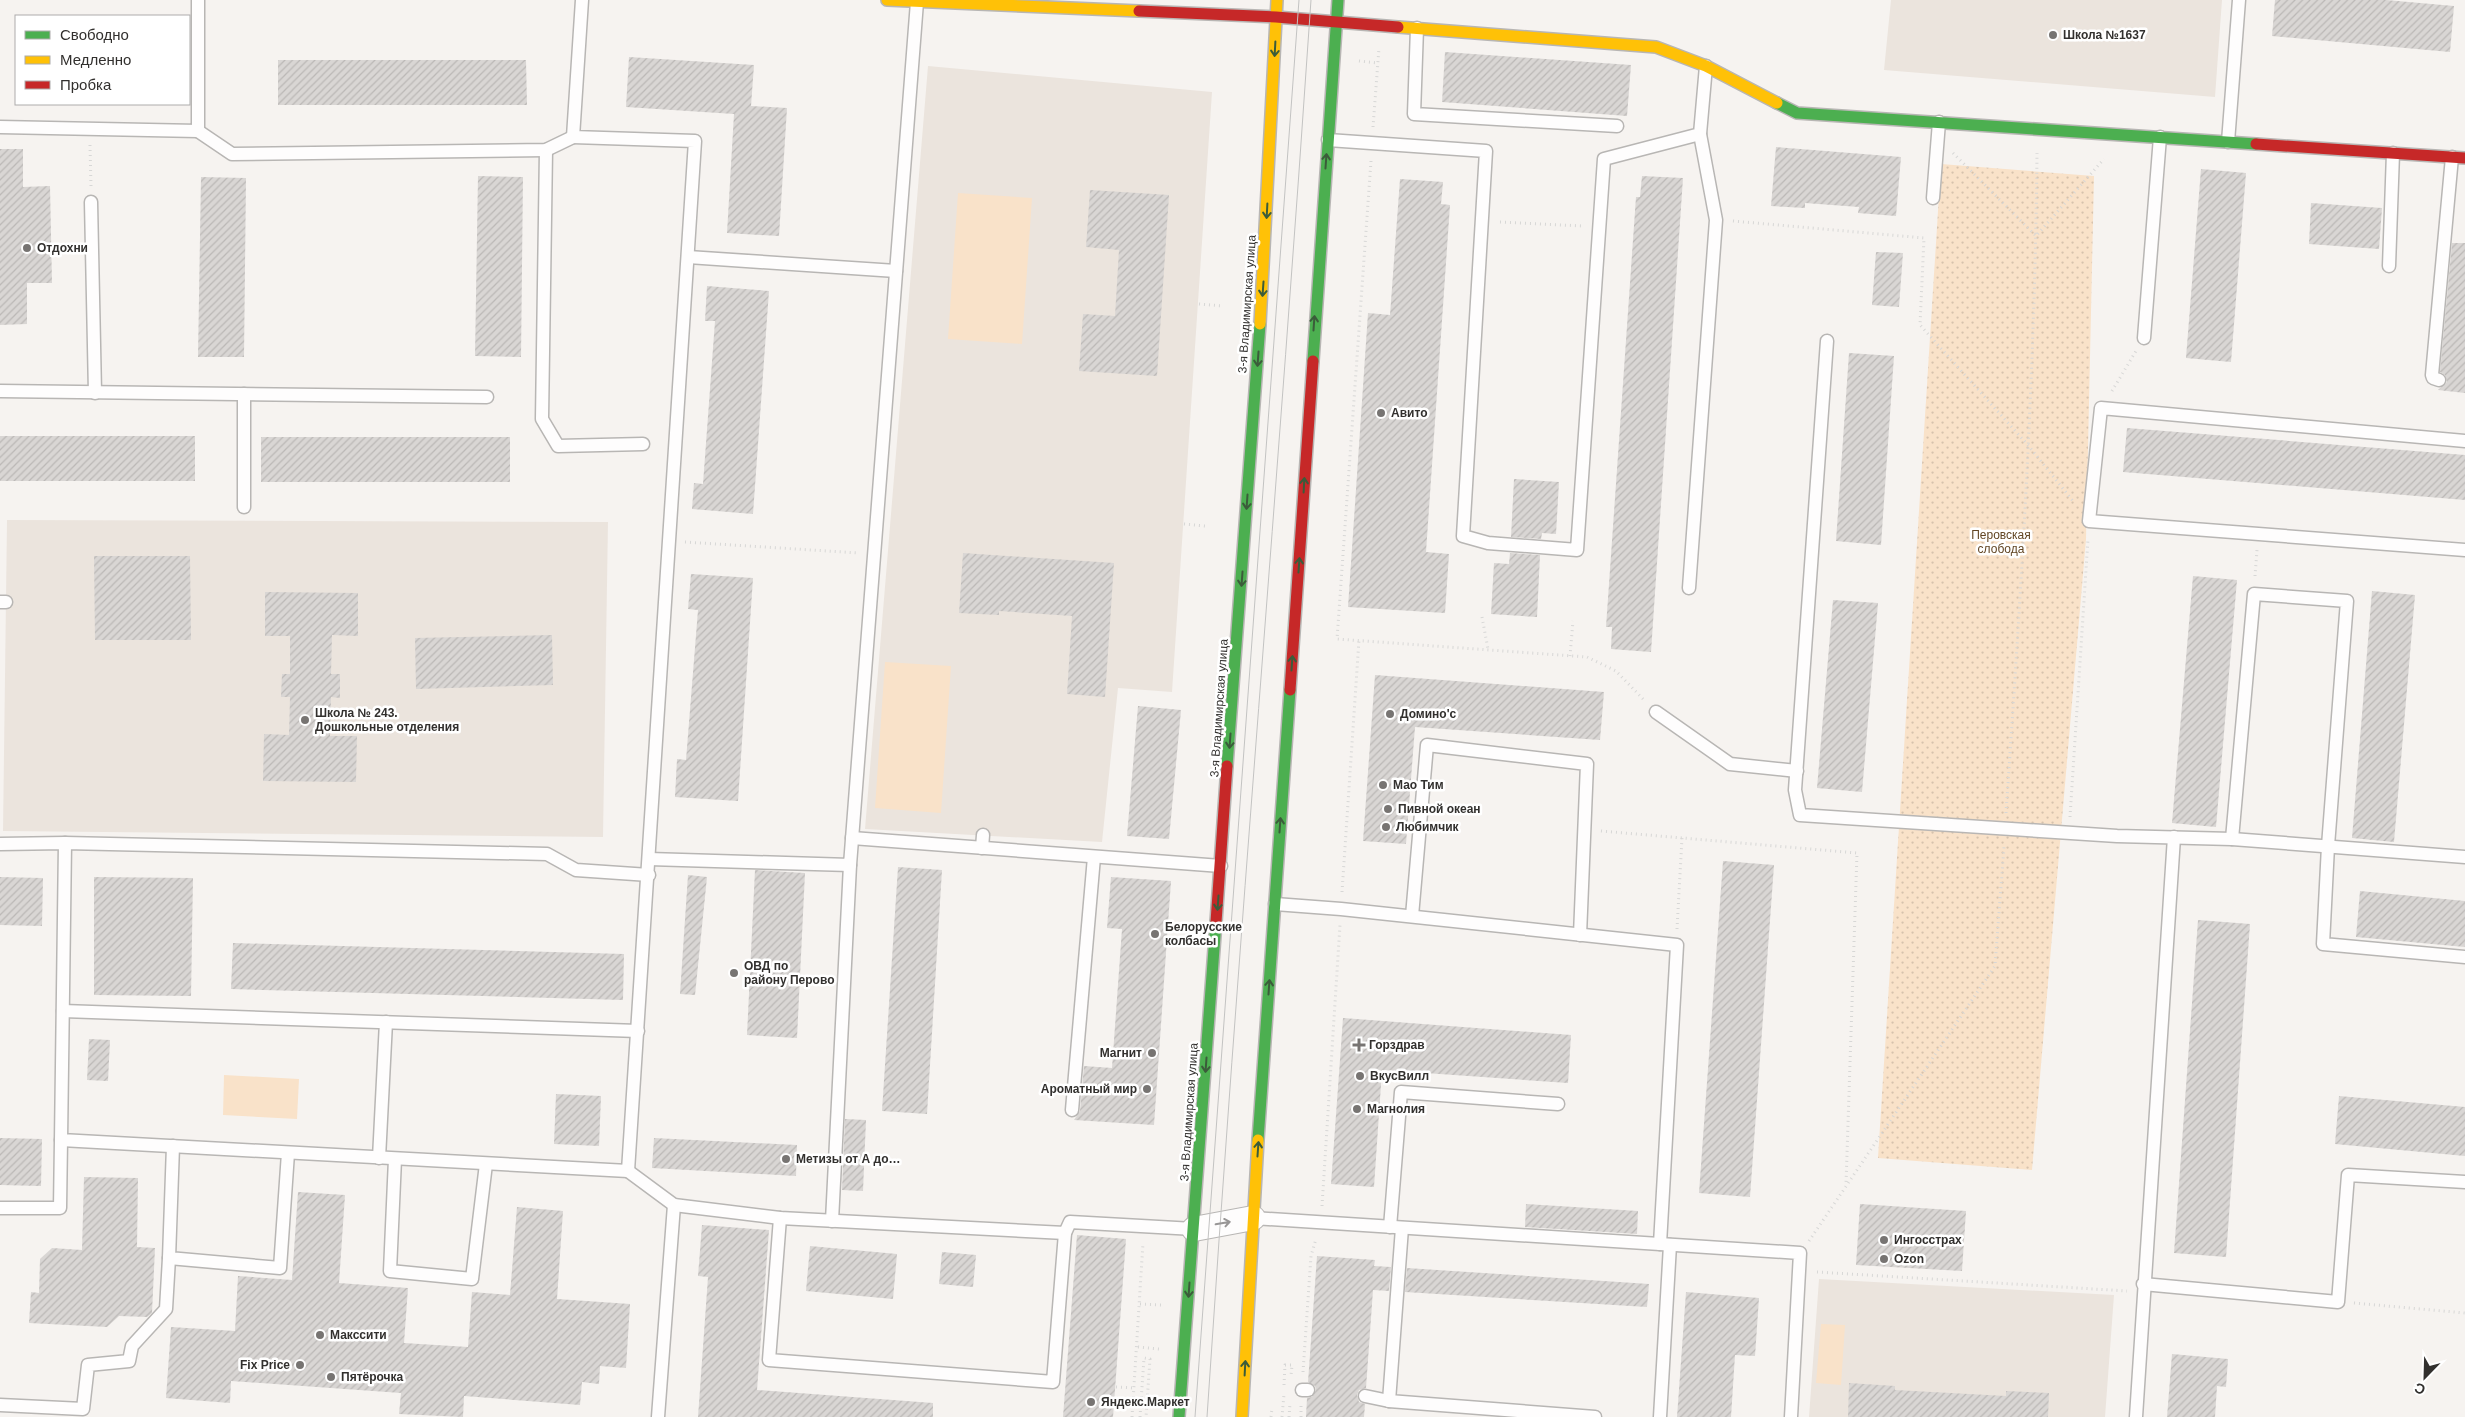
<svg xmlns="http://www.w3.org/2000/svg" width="2465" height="1417" font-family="Helvetica,sans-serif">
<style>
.built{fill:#ebe4dd}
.green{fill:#f9e2c9}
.park{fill:url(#park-dots)}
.building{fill:url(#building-hatch)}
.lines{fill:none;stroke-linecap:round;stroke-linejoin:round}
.lane-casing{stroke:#b8b6b4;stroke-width:15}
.street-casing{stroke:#b8b6b4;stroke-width:26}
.fast-casing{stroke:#b8b6b4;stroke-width:14}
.slow-casing{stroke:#b8b6b4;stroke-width:14}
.jam-casing{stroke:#b8b6b4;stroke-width:14}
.path{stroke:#d7d7d6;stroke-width:3;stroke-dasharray:1 4;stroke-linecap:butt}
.lane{stroke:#fefdfd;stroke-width:12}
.street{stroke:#fefdfd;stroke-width:24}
.fast{stroke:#4caf50;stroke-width:11}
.slow{stroke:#ffc107;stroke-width:11}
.jam{stroke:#c62828;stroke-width:11}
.tram{stroke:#c3c3c2;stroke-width:1}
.oneway{stroke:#3b5c3a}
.oneway2{stroke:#989696}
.poi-dot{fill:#777472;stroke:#fff;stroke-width:2}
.labels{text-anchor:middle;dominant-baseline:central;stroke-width:5;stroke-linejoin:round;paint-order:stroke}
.poi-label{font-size:12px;font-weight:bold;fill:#32302e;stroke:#fff;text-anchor:start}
.street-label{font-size:12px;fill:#32302e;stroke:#fff}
.park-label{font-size:12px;fill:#624624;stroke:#fff}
</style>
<defs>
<pattern id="park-dots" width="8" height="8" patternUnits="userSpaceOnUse" patternTransform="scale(1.25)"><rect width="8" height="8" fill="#f9e2c9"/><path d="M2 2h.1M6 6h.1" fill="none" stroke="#d6c2ad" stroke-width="1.8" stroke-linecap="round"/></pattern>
<pattern id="building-hatch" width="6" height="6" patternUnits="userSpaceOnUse" patternTransform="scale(1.25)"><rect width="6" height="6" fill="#d9d6d4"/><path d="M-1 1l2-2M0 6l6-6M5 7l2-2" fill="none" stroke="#bbb8b6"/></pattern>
</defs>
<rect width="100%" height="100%" fill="#f6f3f0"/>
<g class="built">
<polygon points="1891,0 2222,0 2215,97 1884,70"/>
<polygon points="928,66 1212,92 1172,692 1118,688 1102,842 865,829"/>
<polygon points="7,520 608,522 603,837 3,831"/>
<polygon points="1819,1279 2114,1295 2105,1417 1809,1417"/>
</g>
<g class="green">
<polygon points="958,193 1032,198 1022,344 948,339"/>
<polygon points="885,662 951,666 941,813 875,808"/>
<polygon points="224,1075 299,1079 297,1119 223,1115"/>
<polygon points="1821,1324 1845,1325 1841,1385 1816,1383"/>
</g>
<polygon class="park" points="1941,164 2094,176 2086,539 2032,1170 1878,1158"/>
<g class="building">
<polygon points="2275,0 2386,0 2454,6 2450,52 2272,36"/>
<polygon points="1445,52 1631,65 1627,116 1442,102"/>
<polygon points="629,57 754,65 751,106 787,108 779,236 727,233 734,114 626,107"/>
<polygon points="278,60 526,60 527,105 278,105"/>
<polygon points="1776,147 1901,157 1896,216 1858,213 1859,207 1805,203 1805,208 1771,206"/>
<polygon points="0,149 23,149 23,187 50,186 52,283 27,283 27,324 0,325"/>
<polygon points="2201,169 2246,173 2231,362 2186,358"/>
<polygon points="478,176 523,177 521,357 475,356"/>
<polygon points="1642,176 1683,178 1651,652 1611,649 1612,627 1606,627 1636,197 1640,197"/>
<polygon points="201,177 246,178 244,357 198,357"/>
<polygon points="1400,179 1443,182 1441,204 1450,205 1426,552 1449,554 1445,613 1348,607 1368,313 1390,315"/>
<polygon points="1090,190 1169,195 1157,376 1079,371 1083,314 1115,316 1119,250 1086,247"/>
<polygon points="2311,203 2382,208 2379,249 2309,244"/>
<polygon points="2452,243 2465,243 2465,393 2438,390 2447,382 2445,375 2440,372"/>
<polygon points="1876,252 1903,253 1899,307 1872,305"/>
<polygon points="707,286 769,291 753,514 692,509 694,483 703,484 715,321 705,321"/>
<polygon points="1849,353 1894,356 1881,545 1836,541"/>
<polygon points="2127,428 2465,455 2465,500 2123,472"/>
<rect x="0" y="436" width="195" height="45"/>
<rect x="261" y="437" width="249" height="45"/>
<polygon points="1514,479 1559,482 1556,534 1542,533 1541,539 1511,537"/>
<polygon points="963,553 1114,563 1105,697 1067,694 1072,616 999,611 999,615 959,613"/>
<polygon points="1510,553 1540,555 1537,617 1491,614 1494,563 1509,564"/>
<polygon points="94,556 190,556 191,640 95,640"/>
<polygon points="691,574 753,578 738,801 675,797 677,759 686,760 698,610 688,609"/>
<polygon points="2193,576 2237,580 2216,827 2172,823"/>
<polygon points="2372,591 2415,595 2394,842 2352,838"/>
<polygon points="265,592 358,593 358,636 332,635 331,674 340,674 340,698 331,697 330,736 357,736 356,782 263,781 264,734 289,735 290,697 281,697 282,674 290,674 290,636 265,636"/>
<polygon points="1833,600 1878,603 1862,792 1817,788"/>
<polygon points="552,635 553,685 416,689 415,638"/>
<polygon points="1375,675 1604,692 1600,740 1415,727 1406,844 1363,841"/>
<polygon points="1138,706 1181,710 1169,839 1127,836"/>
<polygon points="1723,861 1774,865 1750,1197 1699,1193"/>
<polygon points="898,867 942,870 927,1114 882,1111"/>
<polygon points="755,870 805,873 797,1038 747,1035"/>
<polygon points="688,875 707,877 695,995 680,994"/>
<polygon points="0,877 43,878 42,926 0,925"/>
<polygon points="94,877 193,878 191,996 94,995"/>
<polygon points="1111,877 1171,881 1154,1125 1074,1120 1080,1111 1084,1066 1112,1068 1122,929 1107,928"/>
<polygon points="2360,891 2465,901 2465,947 2356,937"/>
<polygon points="2198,920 2250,924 2226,1257 2174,1253"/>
<polygon points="233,943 624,954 623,1000 231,989"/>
<polygon points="1343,1018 1571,1035 1568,1083 1382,1070 1374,1187 1331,1184"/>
<polygon points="89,1039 110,1040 108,1081 87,1080"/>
<polygon points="556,1094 601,1096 599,1146 554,1144"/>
<polygon points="2339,1096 2465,1107 2465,1156 2335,1144"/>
<polygon points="845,1119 866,1120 863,1191 842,1190"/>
<polygon points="0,1138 42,1139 41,1186 0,1185"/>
<polygon points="654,1138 797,1145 796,1176 652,1168"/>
<polygon points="84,1177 138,1178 137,1247 155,1248 152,1313 147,1317 119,1316 107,1327 29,1323 31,1292 39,1293 40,1259 52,1248 82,1250"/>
<polygon points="298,1192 345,1195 339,1283 408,1288 404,1343 468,1347 472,1292 510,1295 517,1207 563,1211 557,1299 630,1304 626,1368 600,1366 599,1384 582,1382 580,1405 464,1396 463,1417 399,1414 401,1393 231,1381 230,1403 166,1398 171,1327 235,1331 238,1276 292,1280"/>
<polygon points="1526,1204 1638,1211 1637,1234 1525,1227"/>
<polygon points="1860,1204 1966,1211 1962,1271 1856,1265"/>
<polygon points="702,1225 769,1230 757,1390 933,1403 933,1417 698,1417 708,1277 698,1276"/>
<polygon points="1077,1235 1126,1239 1113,1417 1063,1417"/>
<polygon points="810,1246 897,1254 893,1299 806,1291"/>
<polygon points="942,1252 976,1255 973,1287 939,1284"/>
<polygon points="1317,1256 1375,1260 1374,1266 1391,1267 1389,1291 1373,1290 1366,1388 1359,1390 1357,1395 1359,1402 1365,1404 1364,1417 1306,1417 1307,1398 1312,1397 1316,1390 1315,1386 1308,1382"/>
<polygon points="1407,1268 1649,1284 1647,1307 1405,1292"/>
<polygon points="1686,1292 1759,1298 1755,1356 1735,1355 1731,1417 1677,1417"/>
<polygon points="2172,1354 2228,1359 2226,1387 2217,1386 2215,1417 2167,1417"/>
<polygon points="1849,1383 1895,1386 1895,1390 2006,1396 2006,1391 2049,1393 2048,1417 1848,1417"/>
</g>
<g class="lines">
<g class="lane-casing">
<g id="lane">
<polyline points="1417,28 1414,114 1617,126"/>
<polyline points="0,127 198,131 198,0"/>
<polyline points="198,131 232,154 546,150 573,137"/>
<polyline points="1328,140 1486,151 1463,536 1488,543 1577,550 1604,159 1700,134 1706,66"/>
<polyline points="2228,142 2239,0"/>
<polyline points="546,150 542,419 558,446 643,444"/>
<polyline points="1933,198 1939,122"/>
<polyline points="91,202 95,393"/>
<polyline points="688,257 896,271"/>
<polyline points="2389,266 2393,153"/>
<polyline points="2144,338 2160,137"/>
<polyline points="1827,341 1795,790 1800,815 2117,836 2232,839 2465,857"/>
<polyline points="2439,380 2433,378 2432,375 2452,157"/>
<polyline points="0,391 487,397"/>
<polyline points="2465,441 2101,408 2089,521 2465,550"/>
<polyline points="244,507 244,394"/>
<polyline points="1689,588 1716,220 1700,134"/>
<polyline points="0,602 6,602"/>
<polyline points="1656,712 1730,764 1797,771"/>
<polyline points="852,838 1221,866"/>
<polyline points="2232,839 2254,594 2347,601 2328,846 2323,944 2465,957"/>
<polyline points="65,843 61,1140 628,1171 695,141 573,137 582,0"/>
<polyline points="0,844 65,843 547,854 576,870 649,875"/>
<polyline points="982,848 983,835"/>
<polyline points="649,859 850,865 917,2"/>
<polyline points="1275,904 1341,909 1677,945 1660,1244"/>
<polyline points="1412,916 1427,745 1587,764 1580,935"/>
<polyline points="63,1011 638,1031"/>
<polyline points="1072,1110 1094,857"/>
<polyline points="173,1146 169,1258 280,1268 288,1153"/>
<polyline points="379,1158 386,1022"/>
<polyline points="395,1159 390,1271 472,1279 486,1164"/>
<polyline points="628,1171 674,1205 780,1218 1065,1233"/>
<polyline points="0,1208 60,1208 61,1140"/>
<polyline points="780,1218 769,1360 1053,1382 1065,1233 1070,1222 1194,1229"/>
<polyline points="1253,1218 1800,1253 1791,1417"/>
<polyline points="832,1221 850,865"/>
<polyline points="1390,1227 1401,1092 1558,1104"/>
<polyline points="1402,1228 1389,1401 1595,1417"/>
<polyline points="2143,1284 2338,1302 2348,1175 2465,1182"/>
<polyline points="1302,1390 1308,1390"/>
<polyline points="1365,1396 1389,1401"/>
<polyline points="0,1405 83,1409 88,1365 129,1361 132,1346 166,1309 169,1258"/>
<polyline points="658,1417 674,1205"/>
<polyline points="1660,1417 1670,1245"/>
<polyline points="2136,1417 2174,837"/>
</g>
</g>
<g class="street-casing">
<polyline id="street" points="1194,1229 1253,1218"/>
</g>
<g class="fast-casing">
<g id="fast">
<polyline points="1777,103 1797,113 2256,144"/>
<polyline points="1313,361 1338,0"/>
<polyline points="1227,766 1260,324"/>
<polyline points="1258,1140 1290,690"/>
<polyline points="1179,1417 1216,922"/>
</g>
</g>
<g class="slow-casing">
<g id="slow">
<polyline points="887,0 1139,11"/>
<polyline points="1398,27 1656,47 1706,66 1777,103"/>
<polyline points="1260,324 1277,0"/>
<polyline points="1242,1417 1258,1140"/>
</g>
</g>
<g class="jam-casing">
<g id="jam">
<polyline points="1139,11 1276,17 1398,27"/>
<polyline points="2256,144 2465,158"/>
<polyline points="1290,690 1313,361"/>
<polyline points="1216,922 1227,766"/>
</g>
</g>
<g class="path">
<polyline points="1359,61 1378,63"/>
<polyline points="1373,127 1379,48"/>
<polyline points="90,145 91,186"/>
<polyline points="1953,153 2036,236 2104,159"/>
<polyline points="1371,161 1337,639 1587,657 1616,671 1645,701"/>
<polyline points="1733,221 1924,238 1920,325 2027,444 2073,501"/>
<polyline points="1500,222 1583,226"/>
<polyline points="1199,304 1223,306"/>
<polyline points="2112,391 2136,351"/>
<polyline points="1184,524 1205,526"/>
<polyline points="685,542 859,553"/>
<polyline points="2255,576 2257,550"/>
<polyline points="1482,617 1488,649"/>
<polyline points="1570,656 1573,621"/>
<path d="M 2006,813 C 2021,593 2035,373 2037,153"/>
<polyline points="2070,817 2088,539"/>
<polyline points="1601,831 1857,853 1846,1184"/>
<polyline points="1342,892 1359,640"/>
<polyline points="1677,929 1682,838"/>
<polyline points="1322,1206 1340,925"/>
<polyline points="1809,1241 1995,966 2004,847"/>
<polyline points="1817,1272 2127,1291"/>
<polyline points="2354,1303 2465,1313"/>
<polyline points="1140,1304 1162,1305"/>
<polyline points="1138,1347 1159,1349"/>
<polyline points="1303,1372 1311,1256 1316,1239"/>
<polyline points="1284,1385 1285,1365 1292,1365 1291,1376"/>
<polyline points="1116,1387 1134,1388"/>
<polyline points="1132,1417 1143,1243"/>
<polyline points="1140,1417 1144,1358 1150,1359 1146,1417"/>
<polyline points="1271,1417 1272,1408"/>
<polyline points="1282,1417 1284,1394"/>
<polyline points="1289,1417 1290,1403"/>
<polyline points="1301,1417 1301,1406"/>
</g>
<use href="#lane" class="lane"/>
<use href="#street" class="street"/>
<use href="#fast" class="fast"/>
<use href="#slow" class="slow"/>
<use href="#jam" class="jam"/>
<g class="tram">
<polyline points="1195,1417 1299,0"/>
<path d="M 1207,1417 C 1238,944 1279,473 1311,0"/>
</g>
</g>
<defs><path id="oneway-shaft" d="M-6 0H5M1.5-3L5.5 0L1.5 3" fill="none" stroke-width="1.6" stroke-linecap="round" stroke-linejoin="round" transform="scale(1.25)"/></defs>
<g class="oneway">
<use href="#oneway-shaft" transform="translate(1275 49) rotate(93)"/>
<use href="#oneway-shaft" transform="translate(1326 161) rotate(-86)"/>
<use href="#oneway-shaft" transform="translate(1267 211) rotate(93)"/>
<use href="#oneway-shaft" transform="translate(1263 289) rotate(94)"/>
<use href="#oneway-shaft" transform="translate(1314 323) rotate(-86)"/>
<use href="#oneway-shaft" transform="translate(1258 359) rotate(94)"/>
<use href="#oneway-shaft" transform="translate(1304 485) rotate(-87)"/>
<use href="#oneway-shaft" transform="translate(1247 502) rotate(94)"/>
<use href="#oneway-shaft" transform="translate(1299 565) rotate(-86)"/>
<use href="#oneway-shaft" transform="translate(1242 579) rotate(94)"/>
<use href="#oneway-shaft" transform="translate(1292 663) rotate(-86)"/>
<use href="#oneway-shaft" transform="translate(1230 741) rotate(94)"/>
<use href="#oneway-shaft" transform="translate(1280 825) rotate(-86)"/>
<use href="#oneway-shaft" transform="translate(1218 903) rotate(94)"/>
<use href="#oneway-shaft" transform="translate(1269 987) rotate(-86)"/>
<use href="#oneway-shaft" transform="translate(1206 1065) rotate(94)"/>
<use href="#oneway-shaft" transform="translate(1258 1149) rotate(-86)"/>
<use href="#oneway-shaft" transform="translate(1189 1290) rotate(94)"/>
<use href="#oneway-shaft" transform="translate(1245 1368) rotate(-87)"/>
</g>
<use class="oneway2" href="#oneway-shaft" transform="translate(1223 1223) rotate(-10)"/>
<g class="poi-dot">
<circle cx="2053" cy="35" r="5"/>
<circle cx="27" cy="248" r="5"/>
<circle cx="1381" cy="413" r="5"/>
<circle cx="1390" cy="714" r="5"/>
<circle cx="305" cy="720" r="5"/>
<circle cx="1383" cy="785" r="5"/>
<circle cx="1388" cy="809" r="5"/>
<circle cx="1386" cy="827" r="5"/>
<circle cx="1155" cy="934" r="5"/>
<circle cx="734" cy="973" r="5"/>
<path d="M1356.5 1037.5h5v5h5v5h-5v5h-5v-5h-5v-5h5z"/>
<circle cx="1152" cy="1053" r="5"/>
<circle cx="1360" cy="1076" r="5"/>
<circle cx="1147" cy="1089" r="5"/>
<circle cx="1357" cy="1109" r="5"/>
<circle cx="786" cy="1159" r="5"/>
<circle cx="1884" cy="1240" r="5"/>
<circle cx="1884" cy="1259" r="5"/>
<circle cx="320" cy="1335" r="5"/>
<circle cx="300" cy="1365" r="5"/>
<circle cx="331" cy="1377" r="5"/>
<circle cx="1091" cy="1402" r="5"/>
</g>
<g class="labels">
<g class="poi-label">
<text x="2063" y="35">Школа №1637</text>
<text x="37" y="248">Отдохни</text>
<text x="1391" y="413">Авито</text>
<text x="315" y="713">Школа № 243.<tspan x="315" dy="14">Дошкольные отделения</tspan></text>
<text x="1400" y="714">Домино'c</text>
<text x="1393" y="785">Мао Тим</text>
<text x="1398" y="809">Пивной океан</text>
<text x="1396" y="827">Любимчик</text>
<text x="1165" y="927">Белорусские<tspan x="1165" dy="14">колбасы</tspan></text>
<text x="744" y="966">ОВД по<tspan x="744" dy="14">району Перово</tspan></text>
<text x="1369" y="1045">Горздрав</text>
<text x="1142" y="1053" text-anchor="end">Магнит</text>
<text x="1370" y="1076">ВкусВилл</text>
<text x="1137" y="1089" text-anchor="end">Ароматный мир</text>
<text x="1367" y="1109">Магнолия</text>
<text x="796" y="1159">Метизы от А до…</text>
<text x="1894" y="1240">Ингосстрах</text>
<text x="1894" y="1259">Ozon</text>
<text x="330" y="1335">Макссити</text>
<text x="290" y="1365" text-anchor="end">Fix Price</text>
<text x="341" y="1377">Пятёрочка</text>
<text x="1101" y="1402">Яндекс.Маркет</text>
</g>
<g class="street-label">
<text transform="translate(1247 304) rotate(-86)">3-я Владимирская улица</text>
<text transform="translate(1219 708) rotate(-86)">3-я Владимирская улица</text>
<text transform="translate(1189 1112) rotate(-86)">3-я Владимирская улица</text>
</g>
<g class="park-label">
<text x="2001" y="535">Перовская<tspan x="2001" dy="14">слобода</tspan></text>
</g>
</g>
<rect x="15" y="15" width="175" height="90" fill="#ffffff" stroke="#adacab"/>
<rect x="25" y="31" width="25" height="8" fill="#4caf50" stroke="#adacab"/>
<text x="60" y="40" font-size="15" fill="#32302e">Свободно</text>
<rect x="25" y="56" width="25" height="8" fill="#ffc107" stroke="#adacab"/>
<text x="60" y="65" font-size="15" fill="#32302e">Медленно</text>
<rect x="25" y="81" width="25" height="8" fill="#c62828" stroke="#adacab"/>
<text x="60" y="90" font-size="15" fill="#32302e">Пробка</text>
<g transform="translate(2425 1377) rotate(203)" stroke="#ffffff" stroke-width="4" paint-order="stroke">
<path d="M0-4L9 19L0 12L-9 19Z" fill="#32302e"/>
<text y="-8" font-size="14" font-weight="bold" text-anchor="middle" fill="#32302e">С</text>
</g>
</svg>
